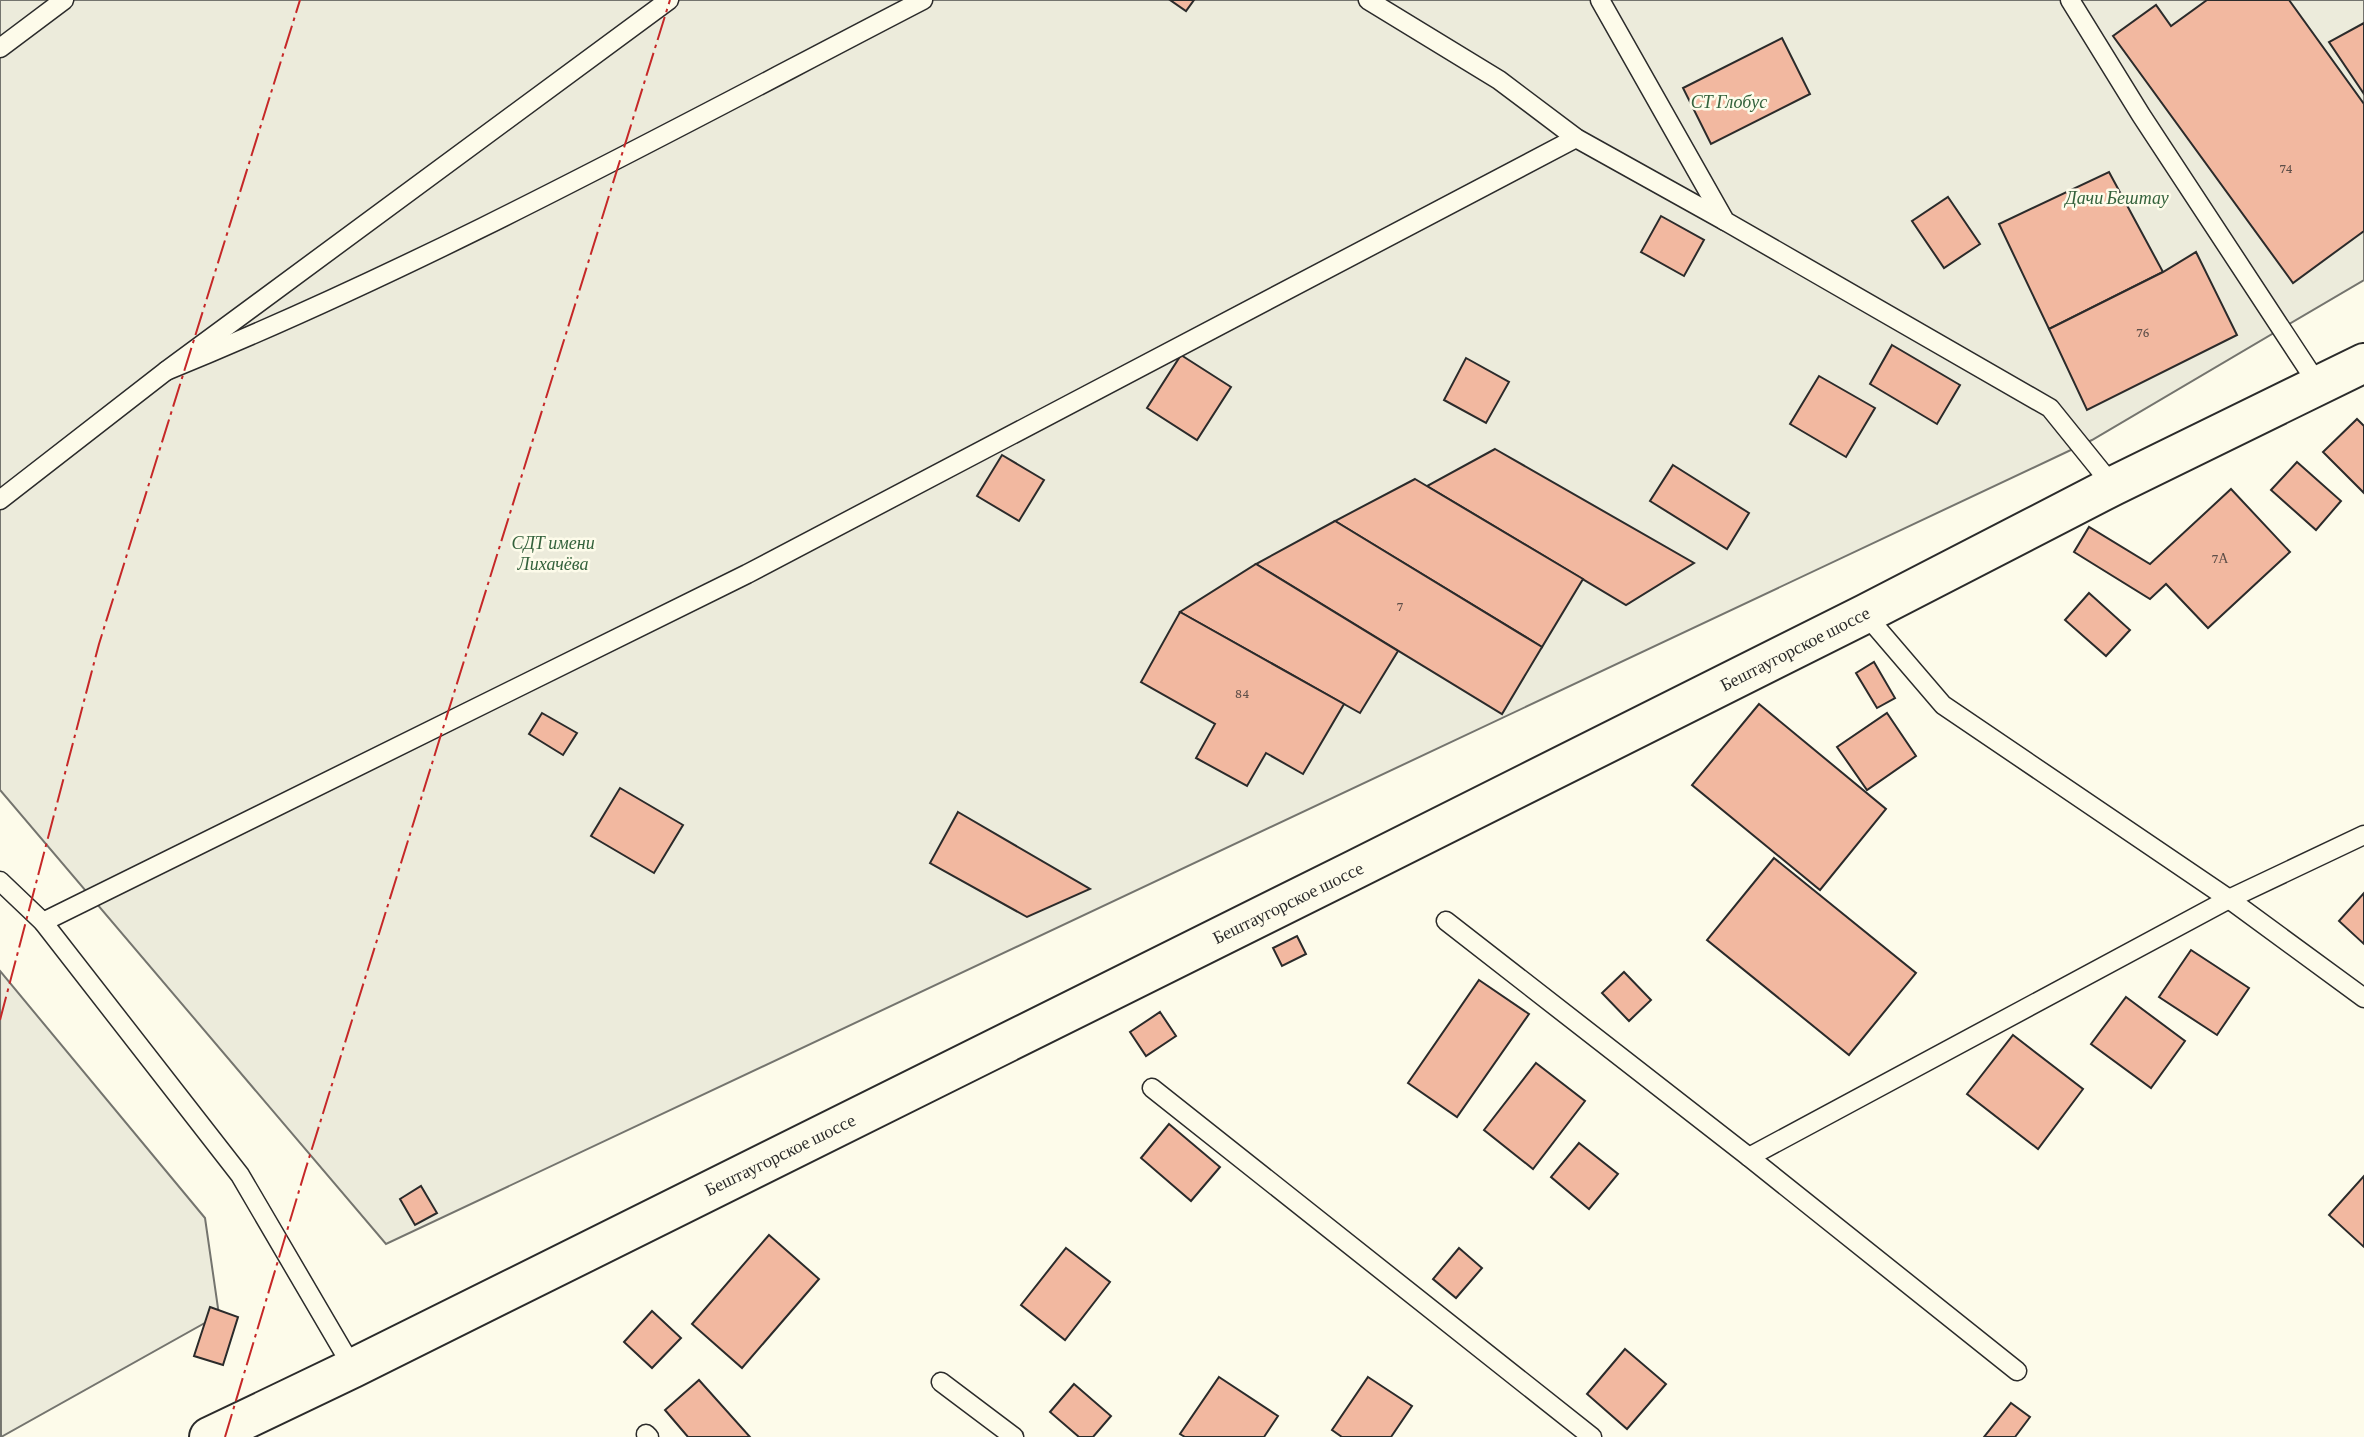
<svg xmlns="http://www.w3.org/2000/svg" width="2364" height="1437" font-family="'Crimson Pro',serif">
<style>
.green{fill:#ecebdb;stroke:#74746e;stroke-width:2}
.building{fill:#f2b8a0;stroke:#2b2b2b;stroke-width:2}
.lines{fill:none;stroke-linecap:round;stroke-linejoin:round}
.lane-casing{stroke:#2b2b2b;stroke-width:21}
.secondary-casing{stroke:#2b2b2b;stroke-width:42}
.lane{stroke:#fdfbea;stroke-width:18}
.secondary{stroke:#fdfbea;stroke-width:38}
.power{stroke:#c62828;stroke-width:2;stroke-dasharray:24 5 3.5 5;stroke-linecap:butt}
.labels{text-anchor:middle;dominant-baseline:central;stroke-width:5;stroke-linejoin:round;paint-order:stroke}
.number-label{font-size:14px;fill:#5d4e48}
.park-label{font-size:18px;font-style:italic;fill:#34623c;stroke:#fdfbea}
.street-label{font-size:18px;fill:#2b2b2b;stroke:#fdfbea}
</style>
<rect width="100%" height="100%" fill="#fdfbea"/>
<g class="green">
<polygon points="0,0 2364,0 2364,280 2092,440 386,1244 0,790"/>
<polygon points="0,971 205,1218 219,1315 1,1437"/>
</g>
<g class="building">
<polygon points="1170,0 1194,0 1186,11"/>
<polygon points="2207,0 2289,0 2364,104 2364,231 2293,283 2113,36 2156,5 2171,26"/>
<polygon points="2364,23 2364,94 2329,42"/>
<polygon points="1782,38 1810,94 1711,144 1683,88"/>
<polygon points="2109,172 2163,272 2049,329 1999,224"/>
<polygon points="1948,197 1980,244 1944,268 1912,221"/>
<polygon points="1661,216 1704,240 1684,276 1641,252"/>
<polygon points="2196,252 2237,335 2087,410 2049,329 2163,272"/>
<polygon points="1892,345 1960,385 1937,424 1870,384"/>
<polygon points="1181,355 1231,387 1197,440 1147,408"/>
<polygon points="1466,358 1509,382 1486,423 1444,400"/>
<polygon points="1819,376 1875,408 1846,457 1790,424"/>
<polygon points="2357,419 2364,426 2364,493 2323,452"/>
<polygon points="1495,449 1694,563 1626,605 1427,486"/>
<polygon points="1002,455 1044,480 1019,521 977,496"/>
<polygon points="2297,462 2341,501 2316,530 2271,490"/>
<polygon points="1673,465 1749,513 1727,549 1650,501"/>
<polygon points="1415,479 1583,579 1542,647 1335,521"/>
<polygon points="2231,489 2290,552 2208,628 2166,584 2150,599 2074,552 2089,527 2150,564"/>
<polygon points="1335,521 1542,647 1502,714 1256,564"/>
<polygon points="1256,564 1398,651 1360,713 1180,612"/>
<polygon points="2089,593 2130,630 2106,656 2065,620"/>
<polygon points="1180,612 1344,704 1303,774 1266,753 1247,786 1196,758 1215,724 1141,682"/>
<polygon points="1874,662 1895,698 1877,708 1856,673"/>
<polygon points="1759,704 1886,809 1820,890 1692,785"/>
<polygon points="542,713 577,733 563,755 529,734"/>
<polygon points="1887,713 1916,756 1867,790 1837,747"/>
<polygon points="620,788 683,825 654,873 591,836"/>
<polygon points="958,812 1090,889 1027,917 930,863"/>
<polygon points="1774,858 1916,973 1849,1055 1707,940"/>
<polygon points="2364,893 2364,944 2339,921"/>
<polygon points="1297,936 1306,954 1282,966 1273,948"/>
<polygon points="2191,950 2249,988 2217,1035 2159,997"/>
<polygon points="1624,972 1651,1000 1629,1021 1602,993"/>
<polygon points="1479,980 1529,1014 1457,1117 1408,1083"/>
<polygon points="2126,997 2185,1041 2151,1088 2091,1044"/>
<polygon points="1160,1012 1176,1036 1146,1056 1130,1032"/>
<polygon points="2013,1035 2083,1089 2038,1149 1967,1094"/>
<polygon points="1536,1063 1585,1101 1533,1169 1484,1130"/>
<polygon points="1169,1124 1220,1167 1191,1201 1141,1158"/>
<polygon points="1579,1143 1618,1174 1589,1209 1551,1177"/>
<polygon points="2364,1176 2364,1247 2329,1215"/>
<polygon points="421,1186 437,1213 415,1225 400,1199"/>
<polygon points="769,1235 819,1279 742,1368 692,1324"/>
<polygon points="1066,1248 1110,1282 1065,1340 1021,1305"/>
<polygon points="1459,1248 1482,1268 1456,1298 1433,1279"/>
<polygon points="210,1307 238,1317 223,1365 194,1356"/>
<polygon points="652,1311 681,1338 652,1368 624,1342"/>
<polygon points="1625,1349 1666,1384 1627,1429 1587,1394"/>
<polygon points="1219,1377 1278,1416 1264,1437 1185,1437 1180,1434"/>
<polygon points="1368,1377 1412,1406 1391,1437 1342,1437 1332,1430"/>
<polygon points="699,1380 750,1437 688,1437 665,1410"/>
<polygon points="1074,1384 1111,1416 1093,1437 1079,1437 1050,1412"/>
<polygon points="2011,1403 2030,1417 2015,1437 1984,1437"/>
</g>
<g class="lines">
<g class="lane-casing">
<g id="lane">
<polyline points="1368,0 1499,80 1576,138 1725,221"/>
<polyline points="1600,0 1725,221 2050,408 2113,486"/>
<polyline points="2070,0 2141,115 2319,386"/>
<polyline points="0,48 64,0"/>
<path d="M 166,371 C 427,265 674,129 923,0"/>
<polyline points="0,500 166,371 669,0"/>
<polyline points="1865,614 1943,705 2229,899 2364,998"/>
<polyline points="0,881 43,922 240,1175 353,1368"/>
<polyline points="1446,921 1749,1157 2017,1371"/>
<polyline points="43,922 747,574 1576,138"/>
<polyline points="1152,1088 1592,1437"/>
<polyline points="1749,1157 2229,899 2364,835"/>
<polyline points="941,1382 1014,1437"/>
<polyline points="646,1434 649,1437"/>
</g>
</g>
<g class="secondary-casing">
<polyline id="secondary" points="209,1437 353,1368 1356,869 1865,614 2113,486 2364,363"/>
</g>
<use href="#lane" class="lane"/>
<use href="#secondary" class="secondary"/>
<g class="power">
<polyline points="0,1020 99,644 300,0"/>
<polyline points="225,1437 305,1171 670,0"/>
</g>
</g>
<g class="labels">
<g class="number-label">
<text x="2286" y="168">74</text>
<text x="2143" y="332">76</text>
<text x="2220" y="558">7А</text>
<text x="1400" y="606">7</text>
<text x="1242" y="693">84</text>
</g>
<g class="park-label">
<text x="1729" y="102">СТ Глобус</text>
<text x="2117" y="198">Дачи Бештау</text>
<text x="553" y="543">СДТ имени<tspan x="553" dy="21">Лихачёва</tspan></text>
</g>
<g class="street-label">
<text transform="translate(1795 649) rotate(-27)">Бештаугорское шоссе</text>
<text transform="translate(1288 903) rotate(-26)">Бештаугорское шоссе</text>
<text transform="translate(780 1155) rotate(-26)">Бештаугорское шоссе</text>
</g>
</g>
</svg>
